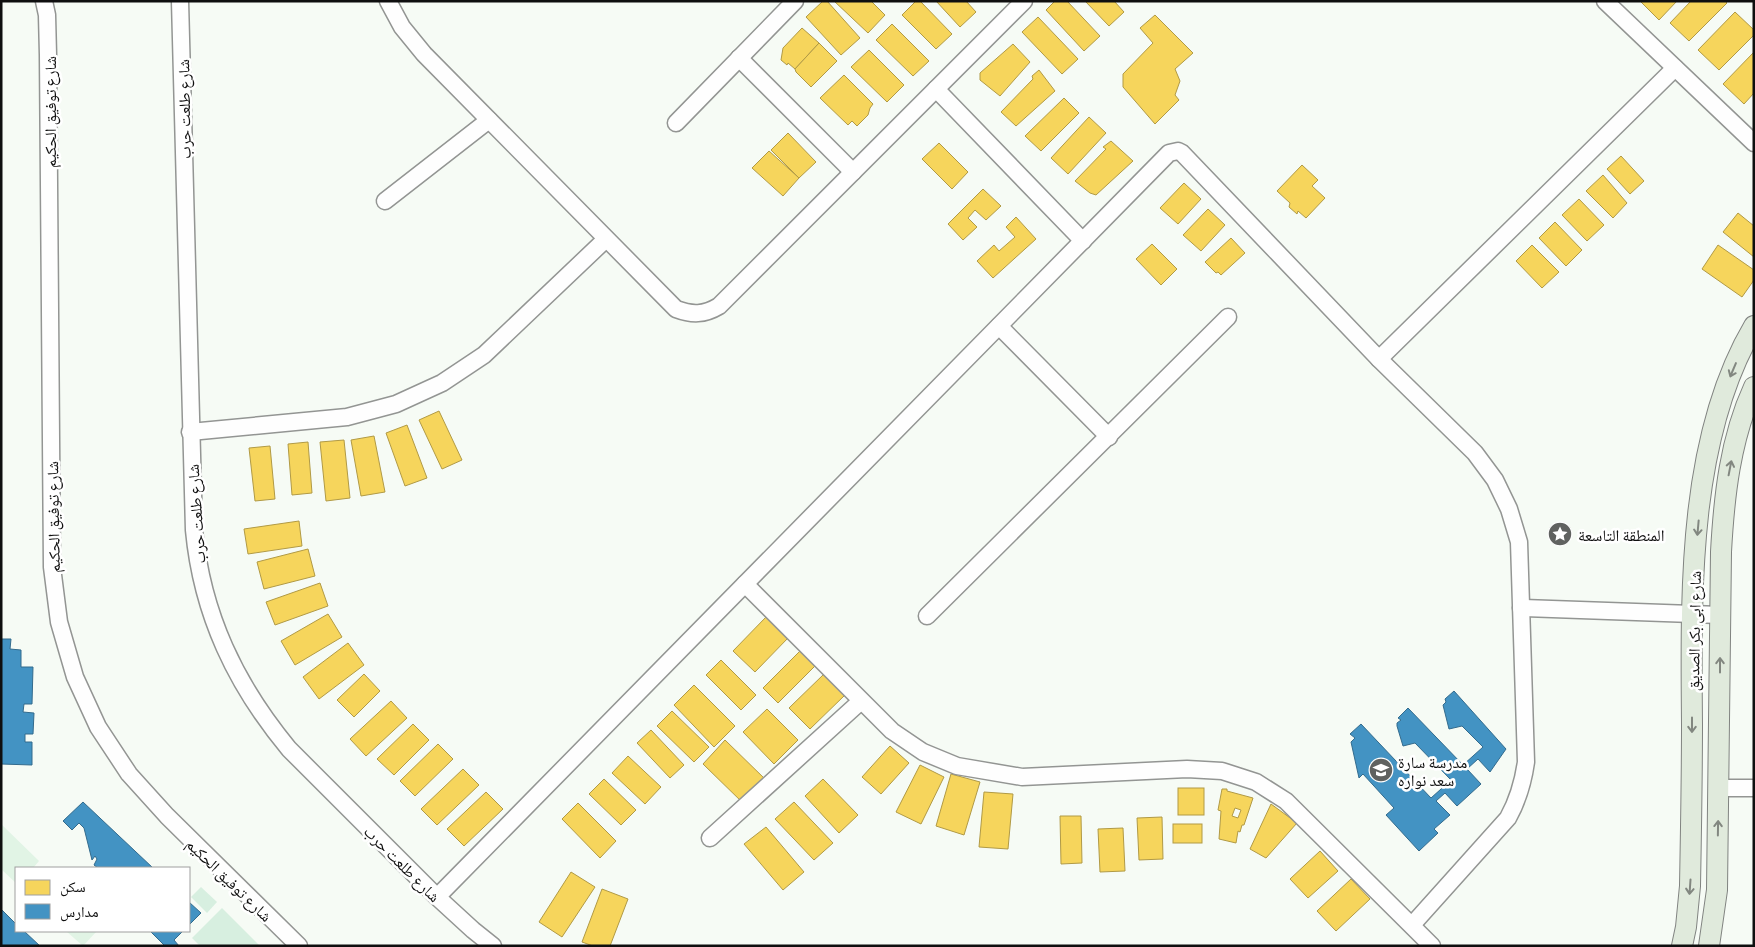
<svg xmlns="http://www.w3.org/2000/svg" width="1755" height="947" font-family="Literata,'Noto Naskh Arabic',serif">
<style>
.green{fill:#d7efe0}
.pitch{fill:#e1f4e5}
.homes{fill:#f6d55c;stroke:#b19a45;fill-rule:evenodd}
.schools{fill:#4393c3;stroke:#336b8d}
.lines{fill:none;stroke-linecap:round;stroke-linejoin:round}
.minor-casing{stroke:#939593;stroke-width:19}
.major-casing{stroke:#808380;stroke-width:22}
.minor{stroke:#fefefe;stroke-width:16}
.major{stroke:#e0eadc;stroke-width:20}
.oneway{stroke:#828780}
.labels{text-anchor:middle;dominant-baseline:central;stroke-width:5;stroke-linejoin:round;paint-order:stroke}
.street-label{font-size:16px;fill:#0f0f0f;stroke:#fff}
.poi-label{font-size:16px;fill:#0f0f0f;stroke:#fff;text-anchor:start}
</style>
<rect width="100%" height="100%" fill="#f6fbf5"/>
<g class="green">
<polygon points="201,887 217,902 207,913 191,897"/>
<polygon points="222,908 260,946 200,946 192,938"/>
</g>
<g class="pitch">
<polygon points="1,824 39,861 33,868 16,868 16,883 1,869"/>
<polygon points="66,931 97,931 83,946"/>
</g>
<g class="homes">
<polygon points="823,1 827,1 860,38 841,55 806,17"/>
<polygon points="834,1 871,1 885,15 868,33"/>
<polygon points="916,1 920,1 952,34 936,49 902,15"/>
<polygon points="936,1 966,1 976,12 960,27"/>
<polygon points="1055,1 1067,1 1100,36 1084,51 1046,10"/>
<polygon points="1085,1 1114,1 1124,12 1109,26"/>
<polygon points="1640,1 1677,1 1659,20"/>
<polygon points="1691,1 1725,1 1727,3 1689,41 1670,23"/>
<polygon points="1735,12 1754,30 1754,35 1719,70 1698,50"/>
<polygon points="1155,15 1193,53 1175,69 1180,81 1175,95 1179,100 1155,124 1123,87 1123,74 1153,43 1140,28"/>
<polygon points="1038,17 1078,59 1062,74 1022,32"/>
<polygon points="892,24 929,61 913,76 876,40"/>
<polygon points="802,28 819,43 795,69 788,63 787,65 781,60 783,48"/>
<polygon points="819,43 837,61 811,87 796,72 795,69"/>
<polygon points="1013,44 1030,62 1000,96 980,80 980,73"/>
<polygon points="869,50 904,85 887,102 851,67"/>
<polygon points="1754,52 1754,93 1744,104 1723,84"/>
<polygon points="1039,70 1055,91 1016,126 1001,112 1033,79 1032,76"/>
<polygon points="844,75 873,104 870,108 868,115 857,126 852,121 848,125 820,98"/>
<polygon points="1064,98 1079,113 1041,151 1025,136"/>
<polygon points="1089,117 1106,133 1068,174 1051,158"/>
<polygon points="788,133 816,162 799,178 771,150"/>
<polygon points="1111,141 1133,161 1096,195 1090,193 1075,181 1106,149 1103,147"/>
<polygon points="939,143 968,172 952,189 922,159"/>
<polygon points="769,151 799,178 783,196 752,168"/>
<polygon points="1621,156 1644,181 1630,194 1607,169"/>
<polygon points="1302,165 1318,180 1312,186 1325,198 1306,218 1298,211 1297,214 1289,207 1290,203 1277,191"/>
<polygon points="1603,175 1627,203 1613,218 1586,191"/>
<polygon points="1184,183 1201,199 1178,224 1160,208"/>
<polygon points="983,189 1001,206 986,220 975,210 968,218 977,227 963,240 948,224"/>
<polygon points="1579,199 1604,225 1587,241 1562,215"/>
<polygon points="1208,209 1225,225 1201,251 1183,235"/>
<polygon points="1738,213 1754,226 1754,257 1723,232"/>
<polygon points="1016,217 1036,239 993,278 977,261 994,245 999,251 1015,237 1006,227"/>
<polygon points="1555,222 1582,250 1566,266 1539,238"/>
<polygon points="1231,238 1245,253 1221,275 1218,272 1216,273 1205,262"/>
<polygon points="1152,244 1177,269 1161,285 1136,259"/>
<polygon points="1532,245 1559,272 1542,288 1516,261"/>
<polygon points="1718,245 1754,270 1754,280 1742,297 1702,269"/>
<polygon points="439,411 462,460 442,469 419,420"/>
<polygon points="407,425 427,478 405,486 386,433"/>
<polygon points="374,436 385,492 361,496 351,440"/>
<polygon points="344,440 350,498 326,501 320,442"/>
<polygon points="308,442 312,493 292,495 288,444"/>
<polygon points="270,446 275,499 255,501 249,448"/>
<polygon points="299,521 302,546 248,554 244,529"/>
<polygon points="308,549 315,576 264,589 257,562"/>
<polygon points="320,583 328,606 275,625 266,602"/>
<polygon points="328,614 342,637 295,665 281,641"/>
<polygon points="767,616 789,637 755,672 733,651"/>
<polygon points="348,643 364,665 319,699 303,677"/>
<polygon points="801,650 816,665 778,703 763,688"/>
<polygon points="721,660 756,695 741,710 706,675"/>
<polygon points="364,674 380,691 354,717 337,700"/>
<polygon points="824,674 845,695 810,729 789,708"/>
<polygon points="694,685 735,726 714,747 674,705"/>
<polygon points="391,701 407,718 366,756 350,739"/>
<polygon points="767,709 798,740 774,764 743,732"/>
<polygon points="672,711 709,747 694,762 657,726"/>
<polygon points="413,724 429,740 394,775 377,759"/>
<polygon points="651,730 684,765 670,778 637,743"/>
<polygon points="725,740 766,780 744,804 703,764"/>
<polygon points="438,744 453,759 415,796 400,781"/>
<polygon points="890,746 909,763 881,794 862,777"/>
<polygon points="628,756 661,787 645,804 612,773"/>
<polygon points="920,765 944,777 921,824 896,812"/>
<polygon points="463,769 479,785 437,825 421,809"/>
<polygon points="951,774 980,782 964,835 936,826"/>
<polygon points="604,779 636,810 621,825 589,794"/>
<polygon points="823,779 858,815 839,833 805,796"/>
<rect x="1178" y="788" width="26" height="27"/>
<path d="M 1222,789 L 1227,789 L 1227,791 L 1253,798 L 1244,825 L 1242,825 L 1240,832 L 1238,831 L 1236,843 L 1219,839 L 1221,811 L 1218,810 ZM 1235,808 L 1241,810 L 1238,818 L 1232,816 Z"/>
<polygon points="486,792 503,809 464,846 447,829"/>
<polygon points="984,792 1013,794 1008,849 979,847"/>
<polygon points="794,802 833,843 814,860 775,819"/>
<polygon points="578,803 616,841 600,858 562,819"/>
<polygon points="1271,804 1297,823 1266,858 1250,849"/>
<polygon points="1060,816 1081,816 1082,863 1061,864"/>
<polygon points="1162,817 1163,859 1139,860 1137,818"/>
<rect x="1173" y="824" width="29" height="19"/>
<polygon points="766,827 804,872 783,890 744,844"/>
<polygon points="1123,828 1125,871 1100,872 1098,829"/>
<polygon points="1320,851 1338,871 1308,898 1290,879"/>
<polygon points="571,872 595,887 562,937 539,922"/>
<polygon points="1351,879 1370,899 1336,931 1317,911"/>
<polygon points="602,889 628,899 610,946 593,946 582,942"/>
</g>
<g class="schools">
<polygon points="1,639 11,639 10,649 21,650 21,667 33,667 32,704 24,704 23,712 34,713 33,734 25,734 25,742 32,742 32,765 1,764"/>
<polygon points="1454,691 1506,749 1490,772 1478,759 1467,769 1481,784 1457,806 1445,793 1436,801 1450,815 1434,829 1438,833 1419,851 1386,815 1394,808 1363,774 1359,778 1351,742 1355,738 1350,734 1361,724 1431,798 1451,780 1415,743 1403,746 1397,726 1397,723 1401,720 1398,718 1408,708 1463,765 1483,747 1462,726 1449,729 1443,705 1446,702 1445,699"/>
<polygon points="83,802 153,868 98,868 94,865 97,859 95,856 92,860 84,828 79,823 72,830 63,821"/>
<polygon points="189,902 201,913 189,925"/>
<polygon points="1,909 16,924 16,931 24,931 40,946 1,946"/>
<polygon points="150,931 183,931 174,940 179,946 165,946"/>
</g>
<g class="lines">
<g class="minor-casing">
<g id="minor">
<polyline points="44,1 47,15 48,55 52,567 59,622 75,677 98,727 129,774 167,816 299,946"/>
<path d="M 180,1 L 194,530 C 202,615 236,685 289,749 L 437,897 L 473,930 L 493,946"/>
<path d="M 388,1 L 402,27 L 424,54 L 676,309 C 692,315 704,315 719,306 L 1024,1"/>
<polyline points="1605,1 1754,143"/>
<polyline points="739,58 853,172"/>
<polyline points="936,89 1083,241"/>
<polyline points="676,123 795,1"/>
<polyline points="385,201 489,120"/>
<polyline points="999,326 1109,437"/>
<polyline points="1379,359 1675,68"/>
<polyline points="190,432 347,417 396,404 442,383 484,355 606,239"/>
<polyline points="745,584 892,731 923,752 957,766 1022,777 1187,769 1222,771 1256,782 1286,801 1432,946"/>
<polyline points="1521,608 1720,615"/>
<polyline points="927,616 1228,317"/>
<polyline points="1719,788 1754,788"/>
<polyline points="710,838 861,701"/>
<path d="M 437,897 L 1169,153 L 1178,151 L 1182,153 L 1379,359 L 1475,453 L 1495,480 L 1509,509 L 1519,542 L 1526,762 C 1523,783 1518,800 1508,818 L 1412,925"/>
</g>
</g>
<g class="major-casing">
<g id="major">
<path d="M 1682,946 L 1686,927 L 1690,886 C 1691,832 1692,778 1692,724 C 1691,596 1687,439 1754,326"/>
<path d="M 1709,946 L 1717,890 L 1721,552 C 1724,497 1730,439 1754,387"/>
</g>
</g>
<use href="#minor" class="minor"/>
<use href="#major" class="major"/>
</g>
<defs><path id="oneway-shaft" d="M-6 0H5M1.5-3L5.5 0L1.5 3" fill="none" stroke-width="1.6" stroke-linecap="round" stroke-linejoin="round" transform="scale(1.25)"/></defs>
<g class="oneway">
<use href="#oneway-shaft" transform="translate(1733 370) rotate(113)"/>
<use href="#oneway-shaft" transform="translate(1730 468) rotate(-79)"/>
<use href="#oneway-shaft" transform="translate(1698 528) rotate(95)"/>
<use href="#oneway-shaft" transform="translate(1720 665) rotate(-90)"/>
<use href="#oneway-shaft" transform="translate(1692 725) rotate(90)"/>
<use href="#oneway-shaft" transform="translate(1718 828) rotate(-89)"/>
<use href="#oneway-shaft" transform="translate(1690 887) rotate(94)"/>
</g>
<defs>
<g id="sight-disc" transform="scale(1.25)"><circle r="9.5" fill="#606260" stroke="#fff"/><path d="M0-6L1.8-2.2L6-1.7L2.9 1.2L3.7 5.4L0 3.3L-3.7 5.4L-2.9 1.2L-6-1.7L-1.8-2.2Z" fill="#fff"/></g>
<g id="school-disc" transform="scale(1.25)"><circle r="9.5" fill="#606260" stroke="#fff"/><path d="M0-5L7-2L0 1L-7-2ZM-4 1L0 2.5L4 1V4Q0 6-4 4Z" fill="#fff"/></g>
</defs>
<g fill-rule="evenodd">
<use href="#sight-disc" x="1560" y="534"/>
<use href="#school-disc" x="1381" y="770"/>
</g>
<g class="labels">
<g class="street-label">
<text transform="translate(183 109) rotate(-91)">شارع طلعت حرب</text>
<text transform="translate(49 112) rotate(-90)">شارع توفيق الحكيم</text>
<text transform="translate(195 514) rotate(-94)">شارع طلعت حرب</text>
<text transform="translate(52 517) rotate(-91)">شارع توفيق الحكيم</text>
<text transform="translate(1693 631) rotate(-89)">شارع ابى بكر الصديق</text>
<text transform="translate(403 863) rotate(45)">شارع طلعت حرب</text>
<text transform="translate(230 879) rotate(44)">شارع توفيق الحكيم</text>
</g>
<g class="poi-label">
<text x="1578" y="534">المنطقة التاسعة</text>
<text x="1398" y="761">مدرسة سارة<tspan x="1398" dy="18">سعد نواره</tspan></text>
</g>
</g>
<rect width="1755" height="947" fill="none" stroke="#0f0f0f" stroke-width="5"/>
<rect x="15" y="867" width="175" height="65" fill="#ffffff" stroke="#9f9f9f"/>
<rect x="25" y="880" width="25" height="15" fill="#f6d55c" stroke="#9f9f9f"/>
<text x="60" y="892" font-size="15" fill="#0f0f0f">سكن</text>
<rect x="25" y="904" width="25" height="15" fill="#4393c3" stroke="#9f9f9f"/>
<text x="60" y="917" font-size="15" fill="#0f0f0f">مدارس</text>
</svg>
